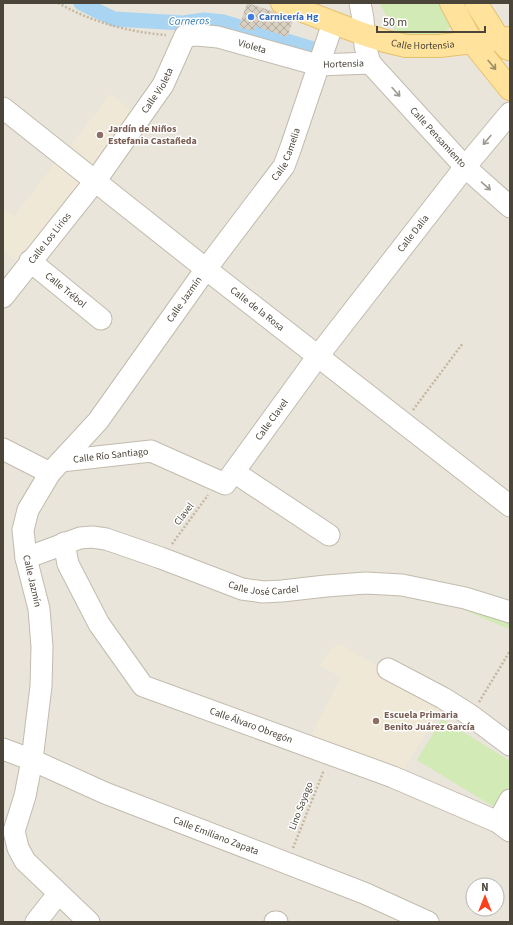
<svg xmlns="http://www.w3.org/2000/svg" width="513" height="925" font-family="'Source Sans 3',sans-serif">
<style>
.residential{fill:#eae5da;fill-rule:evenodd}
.education{fill:#efe8d6}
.green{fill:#d2eab5}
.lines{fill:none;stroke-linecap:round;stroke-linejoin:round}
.canal{stroke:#a9d4f2;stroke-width:15}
.building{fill:url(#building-cross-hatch)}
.minor-casing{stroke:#c2bbae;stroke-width:23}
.major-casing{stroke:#e6c16a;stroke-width:24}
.path{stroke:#c4b79f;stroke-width:2.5;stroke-dasharray:2 2;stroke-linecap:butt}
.minor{stroke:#fff;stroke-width:21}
.major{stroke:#ffe39c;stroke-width:22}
.oneway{stroke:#9c8c66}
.oneway2{stroke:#9c9892}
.shop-dot{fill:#3f7fe0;stroke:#fff;stroke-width:1.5}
.education-dot{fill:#8d6e63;stroke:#fff;stroke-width:1.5}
.labels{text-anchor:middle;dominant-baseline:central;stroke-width:3;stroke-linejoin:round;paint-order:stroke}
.shop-label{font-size:10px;font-weight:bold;fill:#366cbe;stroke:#fff;text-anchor:start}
.street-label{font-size:10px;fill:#4b4439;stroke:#fff}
.education-label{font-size:10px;font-weight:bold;fill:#785e54;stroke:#fff;text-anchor:start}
.water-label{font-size:11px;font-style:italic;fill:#2e7ab2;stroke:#fff}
</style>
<defs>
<pattern id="building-cross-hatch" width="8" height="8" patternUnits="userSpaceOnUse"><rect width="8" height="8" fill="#d8cfc1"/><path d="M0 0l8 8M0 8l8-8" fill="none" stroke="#b1aa9e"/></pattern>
</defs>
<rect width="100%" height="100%" fill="#f6f3ec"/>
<path class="residential" d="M 3,3 L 510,3 L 510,922 L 3,922 ZM 473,885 L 497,885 L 497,909 L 473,909 Z"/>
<g class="education">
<polygon points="110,94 137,115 90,175 64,154"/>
<polygon points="56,162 83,184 21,265 3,251 3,209 14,216"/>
<polygon points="340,644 443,706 404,769 310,737 341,677 319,665 332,648"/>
</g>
<g class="green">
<polygon points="379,3 445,3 455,24 437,37 429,39 397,34"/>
<polygon points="456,606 510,621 510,626 508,629"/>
<polygon points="442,719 510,761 510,791 499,810 417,760"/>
</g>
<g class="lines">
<polyline class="canal" points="81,3 114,19 183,23 204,20 223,22 320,51"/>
</g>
<polygon class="building" points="247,3 294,18 287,37 255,26 254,31 239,27"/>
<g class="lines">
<g class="minor-casing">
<g id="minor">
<path id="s1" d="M 360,3 L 363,19 L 365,46 L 370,63 L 465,167 L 510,207"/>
<path id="s2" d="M 3,108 L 206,269 L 510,506"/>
<path id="s3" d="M 30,261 L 101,319"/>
<path id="s4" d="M 3,297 L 96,180 L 163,85 L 185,36 L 197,35 L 218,37 L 318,65 L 370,63"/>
<polyline points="3,449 50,473"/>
<path id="s5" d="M 61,461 L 151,451 L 225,484 L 318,356 L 465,167 L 510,113"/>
<polyline points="234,472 329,535"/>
<path id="s6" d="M 64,543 L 68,564 L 99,624 L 143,686 L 393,777 L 498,822 L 510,831"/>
<path id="s7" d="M 26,558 L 80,538 L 92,537 L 106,539 L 161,558 L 242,589 L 263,592 L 282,591 L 326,586 L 366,583 L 402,585 L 465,598 L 510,612"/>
<polyline points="388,669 443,698 470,715 510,745"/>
<path id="s8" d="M 3,749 L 32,760 L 105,793 L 364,893 L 428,922"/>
<polyline points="498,822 510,800"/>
<polyline points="36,922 58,894"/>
<path id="s9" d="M 89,922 L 25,861 L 18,848 L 14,831 L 25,796 L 32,760 L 41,686 L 42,647 L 39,609 L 26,558 L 23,530 L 28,510 L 50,473 L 98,421 L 206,269 L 284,166 L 291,147 L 333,23"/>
<polyline points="275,922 277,922"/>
</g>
</g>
<g class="major-casing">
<g id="major">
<path id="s10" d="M 282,3 L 363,34 L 385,41 L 406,46 L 439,46 L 510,38"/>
<polyline points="451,3 472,42 510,89"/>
<polyline points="476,3 499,39 508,49"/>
</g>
</g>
<g class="path">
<path d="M 58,3 C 92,22 128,32 166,35"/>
<polyline points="413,410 463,343"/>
<polyline points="172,544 208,495"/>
<polyline points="479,702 510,651"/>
<polyline points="293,848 324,770"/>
</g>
<use href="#minor" class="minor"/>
<use href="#major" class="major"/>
</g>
<defs><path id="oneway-shaft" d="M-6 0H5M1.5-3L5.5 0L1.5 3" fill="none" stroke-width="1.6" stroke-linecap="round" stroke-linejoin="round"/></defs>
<use class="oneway" href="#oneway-shaft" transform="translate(492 65) rotate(50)"/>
<g class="oneway2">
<use href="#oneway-shaft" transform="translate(396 92) rotate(48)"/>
<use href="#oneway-shaft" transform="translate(487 140) rotate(130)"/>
<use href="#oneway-shaft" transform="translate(486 186) rotate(41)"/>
</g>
<circle class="shop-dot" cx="251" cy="17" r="4"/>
<g class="education-dot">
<circle cx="100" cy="135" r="4"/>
<circle cx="376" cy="721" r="4"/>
</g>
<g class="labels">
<g class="shop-label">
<text x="259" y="17">Carnicería Hg</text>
</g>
<g class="street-label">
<text stroke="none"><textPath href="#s10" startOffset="148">Calle Hortensia</textPath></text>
<text stroke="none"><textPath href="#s4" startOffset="388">Violeta</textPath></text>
<text stroke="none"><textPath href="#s4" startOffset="482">Hortensia</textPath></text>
<text stroke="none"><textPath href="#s4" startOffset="258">Calle Violeta</textPath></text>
<text stroke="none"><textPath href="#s1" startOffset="162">Calle Pensamiento</textPath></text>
<text stroke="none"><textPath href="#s9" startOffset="888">Calle Camelia</textPath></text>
<text stroke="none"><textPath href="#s5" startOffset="485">Calle Dalia</textPath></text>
<text stroke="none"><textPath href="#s4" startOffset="75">Calle Los Lirios</textPath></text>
<text stroke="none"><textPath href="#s3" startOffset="46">Calle Trébol</textPath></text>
<text stroke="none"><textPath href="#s9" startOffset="710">Calle Jazmín</textPath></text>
<text stroke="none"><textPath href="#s2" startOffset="324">Calle de la Rosa</textPath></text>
<text stroke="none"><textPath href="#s5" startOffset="251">Calle Clavel</textPath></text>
<text stroke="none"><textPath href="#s5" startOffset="50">Calle Río Santiago</textPath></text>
<text transform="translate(184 514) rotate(-53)">Clavel</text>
<text transform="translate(32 581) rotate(77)">Calle Jazmín</text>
<text stroke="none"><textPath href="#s7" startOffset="250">Calle José Cardel</textPath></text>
<text stroke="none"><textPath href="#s6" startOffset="280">Calle Álvaro Obregón</textPath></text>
<text transform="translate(301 806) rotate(-69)">Lino Sayago</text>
<text stroke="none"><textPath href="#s8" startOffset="230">Calle Emiliano Zapata</textPath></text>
</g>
<g class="education-label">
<text x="108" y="129">Jardín de Niños<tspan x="108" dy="12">Estefania Castañeda</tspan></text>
<text x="384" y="715">Escuela Primaria<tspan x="384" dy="12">Benito Juárez García</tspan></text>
</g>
<g class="water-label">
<text transform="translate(189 21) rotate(-1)">Carneros</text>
</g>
</g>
<rect width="513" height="925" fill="none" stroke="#4b4439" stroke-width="8"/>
<g transform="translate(485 897)"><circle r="19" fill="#ffffff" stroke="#b7b4b0"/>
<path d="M0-3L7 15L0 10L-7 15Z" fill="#fc3f1d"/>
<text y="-6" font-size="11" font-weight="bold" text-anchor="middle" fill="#4b4439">N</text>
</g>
<path d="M377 26v6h108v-6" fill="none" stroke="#4b4439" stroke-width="2"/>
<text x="383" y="26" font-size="12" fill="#4b4439" stroke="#ffffff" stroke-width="3" paint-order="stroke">50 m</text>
</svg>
